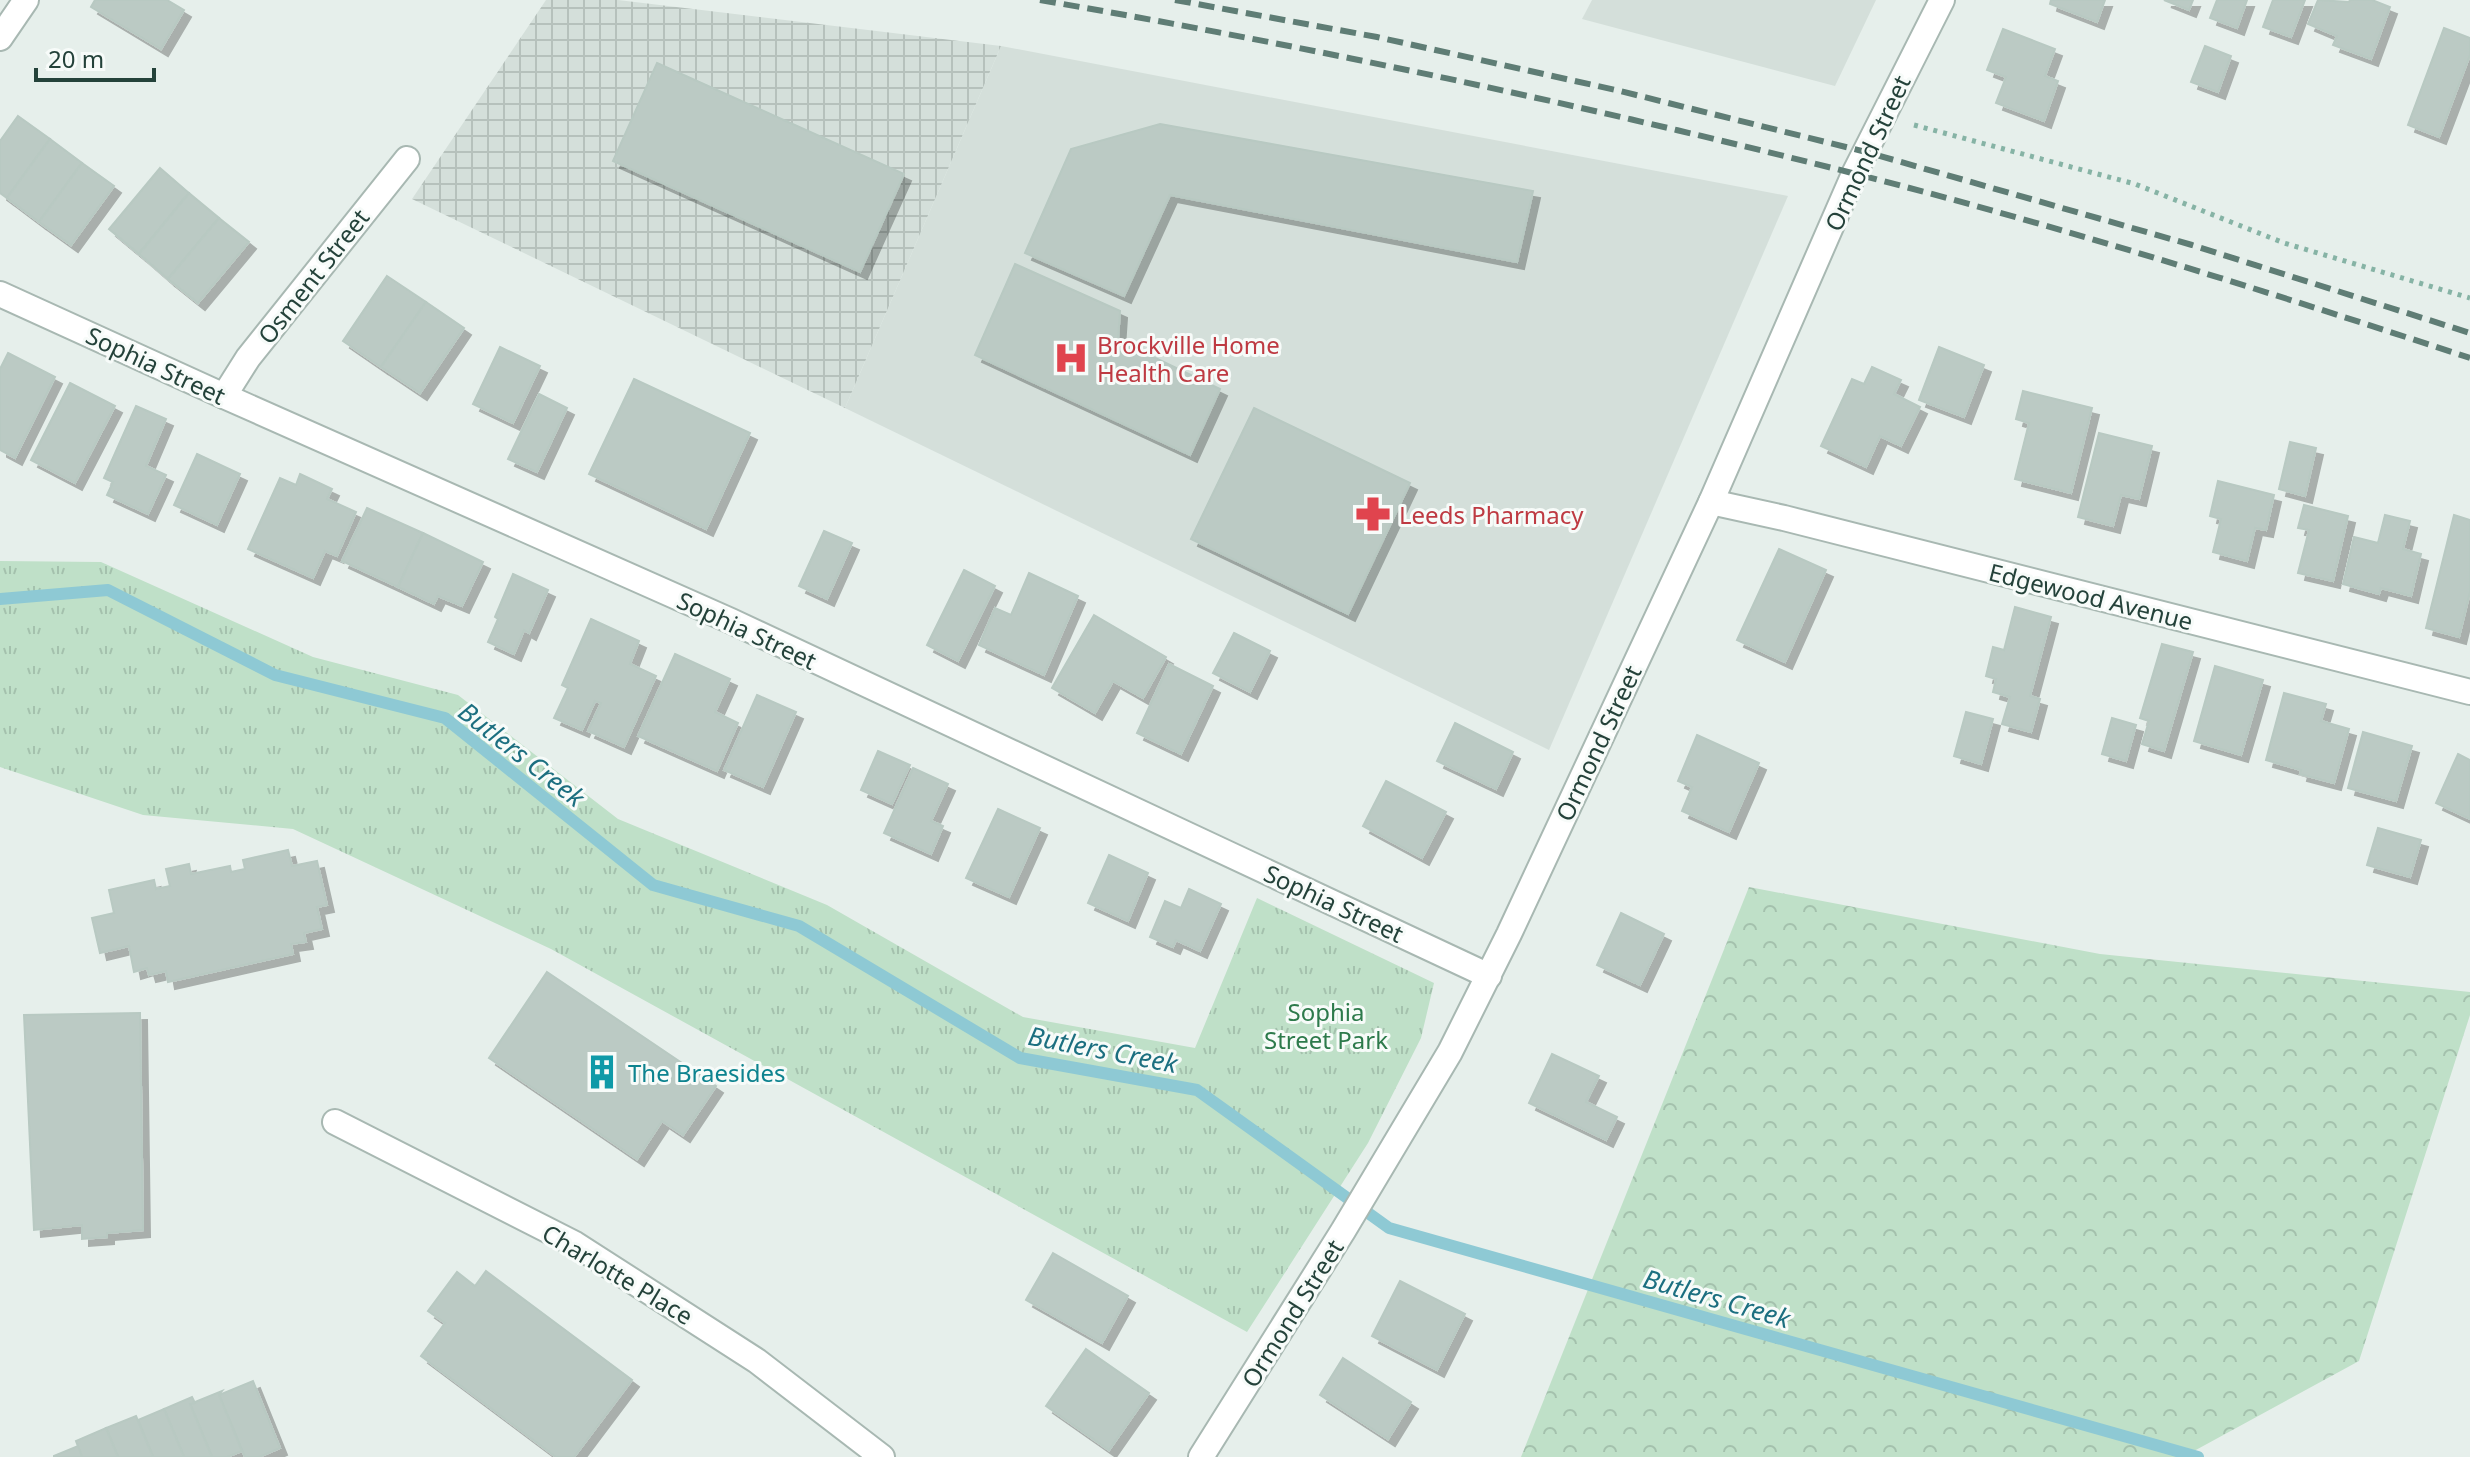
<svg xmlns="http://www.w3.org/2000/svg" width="2470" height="1457" font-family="'Noto Sans',sans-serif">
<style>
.built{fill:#d4dfda}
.industrial{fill:url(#industrial-grid)}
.grass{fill:url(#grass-tufts)}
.forest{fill:url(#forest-crowns)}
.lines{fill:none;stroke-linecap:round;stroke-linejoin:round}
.stream{stroke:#8ec9d4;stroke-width:12}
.building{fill:#bbcac4;stroke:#b8c9c2;stroke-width:2;filter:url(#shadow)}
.minor-casing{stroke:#a8b8b2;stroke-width:28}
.tertiary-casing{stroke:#a8b8b2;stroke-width:28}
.path{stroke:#86b3a5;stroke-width:5;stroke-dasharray:4 6;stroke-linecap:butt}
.minor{stroke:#fff;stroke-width:24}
.tertiary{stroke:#fff;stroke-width:24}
.rail{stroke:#5f7d75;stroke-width:6;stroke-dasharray:16 8;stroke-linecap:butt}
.labels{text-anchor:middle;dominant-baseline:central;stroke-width:6;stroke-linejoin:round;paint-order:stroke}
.street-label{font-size:24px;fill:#24423a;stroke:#f7fbf9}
.health-label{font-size:24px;fill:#be3a42;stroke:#f7fbf9;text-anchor:start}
.park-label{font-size:24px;fill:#2d7a4b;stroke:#f7fbf9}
.culture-label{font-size:24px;fill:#0d838f;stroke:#f7fbf9;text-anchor:start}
.water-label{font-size:26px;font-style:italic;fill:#1c6f80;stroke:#f7fbf9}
</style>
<defs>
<pattern id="industrial-grid" width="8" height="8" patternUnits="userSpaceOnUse" patternTransform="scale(2)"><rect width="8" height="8" fill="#d4dfda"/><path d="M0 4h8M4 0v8" fill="none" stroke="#b6c1bc"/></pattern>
<pattern id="grass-tufts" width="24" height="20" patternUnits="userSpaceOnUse" patternTransform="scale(2)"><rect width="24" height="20" fill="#bfe0c8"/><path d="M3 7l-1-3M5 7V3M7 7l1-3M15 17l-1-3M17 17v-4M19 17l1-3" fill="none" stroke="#a4c1ad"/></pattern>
<pattern id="forest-crowns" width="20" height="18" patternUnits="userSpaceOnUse" patternTransform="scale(2)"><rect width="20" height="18" fill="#bfe0c8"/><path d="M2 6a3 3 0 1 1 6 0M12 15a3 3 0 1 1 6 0" fill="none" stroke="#a4c1ad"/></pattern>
<filter id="shadow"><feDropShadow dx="7" dy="7" stdDeviation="0" flood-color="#0004"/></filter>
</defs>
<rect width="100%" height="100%" fill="#e6efeb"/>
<g class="built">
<polygon points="1592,0 1876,0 1835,86 1582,19"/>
<polygon points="1001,46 1788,196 1549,750 845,408"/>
</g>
<polygon class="industrial" points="546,0 618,0 1001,46 845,408 412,199"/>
<polygon class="grass" points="0,561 101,562 313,657 458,695 618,819 827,905 1023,1017 1195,1048 1257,898 1434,983 1421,1038 1368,1143 1247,1332 551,949 293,829 143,815 0,767"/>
<polygon class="forest" points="1749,887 2100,954 2470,992 2470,1015 2359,1361 2183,1457 1521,1457"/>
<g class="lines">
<polyline class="stream" points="0,599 108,590 275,675 445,718 653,885 799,926 1020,1058 1197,1090 1389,1228 2198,1457"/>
</g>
<g class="building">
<polygon points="95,0 167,0 184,10 161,49 91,7"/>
<polygon points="2051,0 2105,0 2097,22 2050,4"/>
<polygon points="2164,0 2193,0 2189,10"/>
<polygon points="2217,0 2247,0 2237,28 2210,18"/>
<polygon points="2273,0 2305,0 2291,37 2263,27"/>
<polygon points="2318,0 2349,2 2350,0 2372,0 2390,7 2371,59 2333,45 2337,36 2308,24"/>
<polygon points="2444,28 2470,38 2470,55 2439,137 2408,125"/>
<polygon points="2003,29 2055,49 2045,76 2058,81 2044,121 1996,103 2006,77 1987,70"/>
<polygon points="2205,46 2231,56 2218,92 2191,82"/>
<polygon points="657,63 904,174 860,272 613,161"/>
<polygon points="18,116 50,139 7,198 0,193 0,141"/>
<polygon points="1160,124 1533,191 1517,262 1170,195 1124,296 1025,253 1071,149"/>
<polygon points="50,139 82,163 39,222 7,198"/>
<polygon points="82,163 114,186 71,245 39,222"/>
<polygon points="160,168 189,193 139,254 109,229"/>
<polygon points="189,193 219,218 168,279 139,254"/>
<polygon points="219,218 249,242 198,303 168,279"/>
<polygon points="1015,264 1120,311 1118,340 1220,389 1190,455 975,355"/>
<polygon points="387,276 426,302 381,367 343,341"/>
<polygon points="426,302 464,328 420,393 381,367"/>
<polygon points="500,347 540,366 513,423 473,404"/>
<polygon points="1939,347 1984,365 1964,417 1919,400"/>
<polygon points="8,353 55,377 15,458 0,450 0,369"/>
<polygon points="1872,367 1901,380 1894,394 1920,407 1901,446 1880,436 1866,467 1821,446 1852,379 1864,384"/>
<polygon points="634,379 750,433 706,529 589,474"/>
<polygon points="70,383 115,406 75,483 31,460"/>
<polygon points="2023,391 2092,408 2071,493 2015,479 2029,423 2016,419"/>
<polygon points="539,394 567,408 537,472 508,459"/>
<polygon points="136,406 166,419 146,466 166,475 148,514 107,495 113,482 104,478"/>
<polygon points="1254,408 1410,483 1348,614 1191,539"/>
<polygon points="2099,433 2152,446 2139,499 2121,495 2113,526 2078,517"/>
<polygon points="2290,442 2316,448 2305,496 2279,489"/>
<polygon points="197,454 240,474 217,525 174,505"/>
<polygon points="300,474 332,489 327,499 356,512 337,556 325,551 313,578 248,549 280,478 296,485"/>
<polygon points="2218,481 2274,495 2266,530 2255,528 2247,561 2213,552 2221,519 2210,516"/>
<polygon points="2304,505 2348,516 2333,581 2298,573 2309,530 2298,528"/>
<polygon points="367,508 423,533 398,587 342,561"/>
<polygon points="2385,515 2410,521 2403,549 2421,554 2411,596 2381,588 2379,594 2343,584 2354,537 2378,543"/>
<polygon points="2454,515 2470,520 2470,592 2459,637 2426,628"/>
<polygon points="824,531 852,543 827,599 799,586"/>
<polygon points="423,533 483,562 462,606 438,596 434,604 398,587"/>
<polygon points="1779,549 1826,570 1785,662 1737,640"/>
<polygon points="964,570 995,586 958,661 927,645"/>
<polygon points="1029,573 1078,596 1044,675 979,645 995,608 1011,615"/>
<polygon points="513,574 548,590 529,633 524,630 514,654 488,642 498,619 495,617"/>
<polygon points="2015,607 2051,617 2030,696 2040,699 2031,732 2002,724 2010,697 1993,692 1996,679 1986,676 1993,647 2004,650"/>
<polygon points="1094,615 1166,657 1143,698 1113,681 1095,713 1052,688"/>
<polygon points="591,619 639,641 630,664 656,676 624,747 588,731 601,703 595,701 582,730 554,718 568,688 562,685"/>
<polygon points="1234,633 1270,651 1250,692 1213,673"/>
<polygon points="2162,644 2193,652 2164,751 2142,744 2149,721 2140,718"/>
<polygon points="675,654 730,679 715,712 738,723 717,771 638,736"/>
<polygon points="1169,664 1213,686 1181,754 1137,733"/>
<polygon points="2215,666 2263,680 2241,755 2194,741"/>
<polygon points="2284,693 2326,704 2321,721 2349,729 2334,783 2300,774 2301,770 2266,760"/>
<polygon points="757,695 796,712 763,787 724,770"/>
<polygon points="1966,712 1993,719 1981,764 1954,756"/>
<polygon points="2112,718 2136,725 2126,761 2102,754"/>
<polygon points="1455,723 1513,752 1496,789 1437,761"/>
<polygon points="2363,732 2412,746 2396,801 2348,788"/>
<polygon points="1697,735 1759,763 1729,832 1682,811 1692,787 1678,781"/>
<polygon points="878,751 910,765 892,804 861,790"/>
<polygon points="2458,754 2470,760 2470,819 2436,803"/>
<polygon points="913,768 948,784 931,821 943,826 931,854 884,833"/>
<polygon points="1386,781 1446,812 1422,858 1363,826"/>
<polygon points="998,809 1040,828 1009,897 966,878"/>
<polygon points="2378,828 2421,840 2410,877 2367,865"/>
<polygon points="288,850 292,866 317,861 327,905 317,907 322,929 304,933 306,942 291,944 293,954 168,982 166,971 149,975 147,968 134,972 129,946 100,953 92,918 114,913 109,890 154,880 156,889 170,886 166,869 189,864 191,874 230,866 231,872 245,869 243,860"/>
<polygon points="1109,855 1148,873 1128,921 1088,903"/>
<polygon points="1189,889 1221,904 1200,951 1176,940 1173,947 1150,937 1165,901 1181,908"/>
<polygon points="1621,913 1664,934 1640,985 1597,965"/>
<polygon points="547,972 716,1086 683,1135 662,1121 637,1159 489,1058"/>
<polygon points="140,1013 143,1230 107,1233 107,1237 82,1239 82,1225 34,1230 24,1015"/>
<polygon points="1552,1054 1599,1076 1586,1102 1617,1117 1606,1140 1529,1103"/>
<polygon points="1053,1253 1128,1296 1102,1343 1026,1300"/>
<polygon points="486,1271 632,1380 574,1457 556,1457 421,1356 445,1323 428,1311 457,1272 475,1286"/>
<polygon points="1400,1281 1465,1314 1437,1370 1372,1336"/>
<polygon points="1086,1349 1149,1393 1109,1450 1046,1406"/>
<polygon points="1343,1358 1411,1402 1388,1439 1320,1395"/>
<polygon points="253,1381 280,1448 259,1457 245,1457 219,1395"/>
<polygon points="222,1391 219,1395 242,1451 227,1457 212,1457 190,1404"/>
<polygon points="192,1397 195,1403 190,1404 212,1457 184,1457 164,1409"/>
<polygon points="164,1409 184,1457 153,1457 138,1420"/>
<polygon points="136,1416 153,1457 118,1457 106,1428"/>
<polygon points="106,1428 118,1457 82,1457 76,1441"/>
<polygon points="78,1446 82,1457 54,1457 54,1456"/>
</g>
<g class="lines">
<g class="minor-casing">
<g id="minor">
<polyline points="0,38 26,0"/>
<polyline points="0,294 224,396 731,621 1489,976"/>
<polyline points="224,396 248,358 407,159"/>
<polyline points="1711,502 1784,518 2470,692"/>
<polyline points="335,1122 575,1244 757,1361 882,1457"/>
</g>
</g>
<g class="tertiary-casing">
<polyline id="tertiary" points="1201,1457 1343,1231 1450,1052 1509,934 1711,502 1854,174 1942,0"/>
</g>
<polyline class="path" points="1914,125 2135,184 2284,243 2470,298"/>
<use href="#minor" class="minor"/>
<use href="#tertiary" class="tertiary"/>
<g class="rail">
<path d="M 1040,0 C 1313,47 1584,105 1852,173 C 2060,226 2266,291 2470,358"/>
<polyline points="1175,0 1377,37 1620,91 1866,152 2192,245 2470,333"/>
</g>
</g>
<defs>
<g id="hospital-bare" transform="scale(2.76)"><path d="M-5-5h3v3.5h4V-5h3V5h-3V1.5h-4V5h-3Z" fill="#e0444e" stroke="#f7fbf9" stroke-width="2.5" paint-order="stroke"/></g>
<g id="pharmacy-bare" transform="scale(2.76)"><path d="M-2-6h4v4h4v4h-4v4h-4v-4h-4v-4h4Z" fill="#e0444e" stroke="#f7fbf9" stroke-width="2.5" paint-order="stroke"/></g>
<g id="building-bare" transform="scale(2.76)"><path d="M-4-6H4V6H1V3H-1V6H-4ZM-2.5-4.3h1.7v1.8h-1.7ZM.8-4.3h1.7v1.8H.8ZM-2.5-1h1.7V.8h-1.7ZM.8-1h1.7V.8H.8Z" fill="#0f9aa8" stroke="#f7fbf9" stroke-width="2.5" paint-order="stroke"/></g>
</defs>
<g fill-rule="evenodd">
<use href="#hospital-bare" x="1071" y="358"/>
<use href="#pharmacy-bare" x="1373" y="514"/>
<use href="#building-bare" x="602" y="1072"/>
</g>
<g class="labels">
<g class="street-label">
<text transform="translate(1867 153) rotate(-65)">Ormond Street</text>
<text transform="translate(313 276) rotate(-52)">Osment Street</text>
<text transform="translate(156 365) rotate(25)">Sophia Street</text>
<text transform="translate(2091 596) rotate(14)">Edgewood Avenue</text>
<text transform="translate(747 630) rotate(25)">Sophia Street</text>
<text transform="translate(1598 743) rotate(-65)">Ormond Street</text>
<text transform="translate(1334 903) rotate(25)">Sophia Street</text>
<text transform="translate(618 1274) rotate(31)">Charlotte Place</text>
<text transform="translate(1292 1313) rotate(-58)">Ormond Street</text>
</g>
<g class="health-label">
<text x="1097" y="344">Brockville Home<tspan x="1097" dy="28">Health Care</tspan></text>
<text x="1399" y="514">Leeds Pharmacy</text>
</g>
<g class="park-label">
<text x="1326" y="1011">Sophia<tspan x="1326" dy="28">Street Park</tspan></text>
</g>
<g class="culture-label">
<text x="628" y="1072">The Braesides</text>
</g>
<g class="water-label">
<text transform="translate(522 754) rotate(38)">Butlers Creek</text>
<text transform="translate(1103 1049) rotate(11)">Butlers Creek</text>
<text transform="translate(1717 1298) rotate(16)">Butlers Creek</text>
</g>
</g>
<path d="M36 68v12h118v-12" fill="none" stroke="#24423a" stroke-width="4"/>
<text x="48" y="68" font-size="24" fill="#24423a" stroke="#f7fbf9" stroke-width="6" paint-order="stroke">20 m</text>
</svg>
